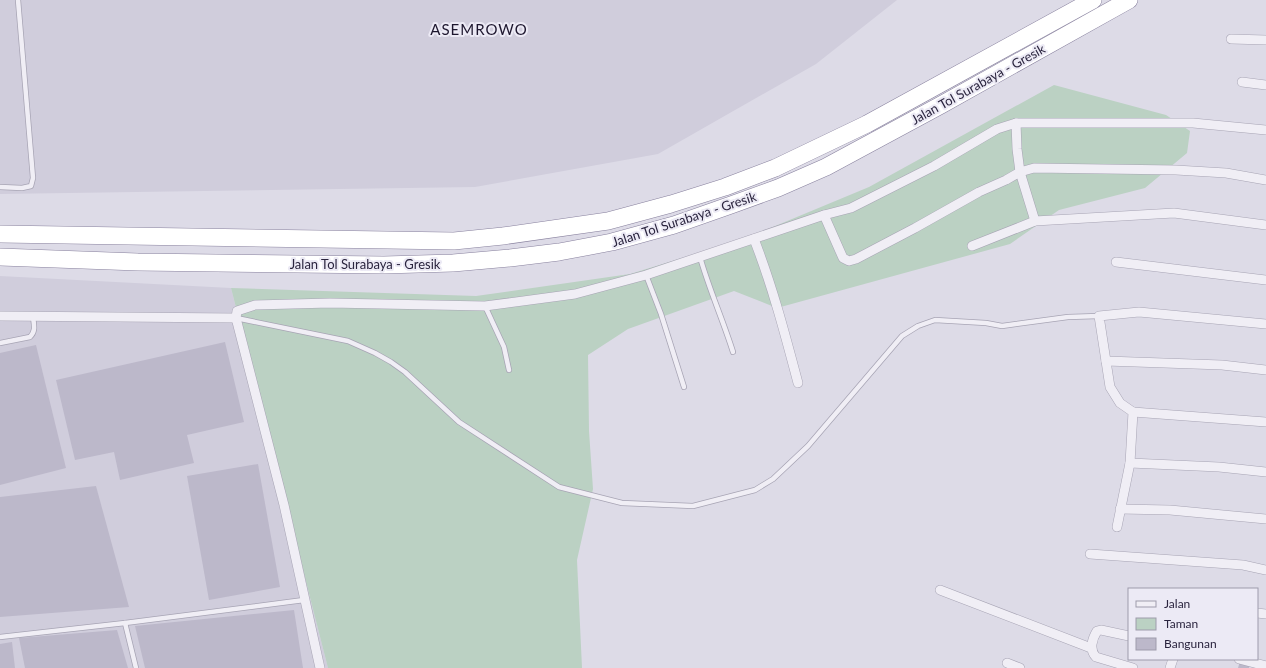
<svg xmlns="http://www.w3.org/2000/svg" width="1266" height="668" font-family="Lato,sans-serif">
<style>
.built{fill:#d0cddc}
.green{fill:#bbd1c3}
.building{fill:#bcb8ca}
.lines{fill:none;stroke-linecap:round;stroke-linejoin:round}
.lane-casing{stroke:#a7a4b4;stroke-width:6}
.street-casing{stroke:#a7a4b4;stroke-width:10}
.highway-casing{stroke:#88819e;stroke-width:18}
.lane{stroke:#f0eef5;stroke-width:4.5}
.street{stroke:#f0eef5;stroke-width:9}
.highway{stroke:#fff;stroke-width:17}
.labels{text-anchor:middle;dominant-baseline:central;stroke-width:4;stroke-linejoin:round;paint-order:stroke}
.street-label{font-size:13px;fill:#2a243e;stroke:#eceaf5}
.quarter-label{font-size:15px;letter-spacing:1px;fill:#1d162e;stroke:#eceaf5}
</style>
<rect width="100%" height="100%" fill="#dddbe7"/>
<g class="built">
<polygon points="0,0 897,0 816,64 658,154 475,187 0,194"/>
<polygon points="0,276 231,288 328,668 0,668"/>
</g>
<polygon class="green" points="1054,85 1166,115 1190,131 1187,153 1145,188 1059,210 1010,244 777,308 734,291 628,329 588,355 589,431 593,489 577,560 582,668 328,668 231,288 476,296 630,274 744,239 869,187"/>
<g class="building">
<polygon points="225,342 244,422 187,435 194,463 120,480 114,452 75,460 56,380"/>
<polygon points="36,345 66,468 0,485 0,353"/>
<polygon points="258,464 280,587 209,600 187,476"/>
<polygon points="96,486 129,607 0,617 0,497"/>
<polygon points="294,610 303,668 145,668 135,626"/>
<polygon points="117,630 128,668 25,668 19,638"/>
<polygon points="12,642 15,668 0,668 0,644"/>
<polygon points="1240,661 1250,664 1249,668 1238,668"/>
</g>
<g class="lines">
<g class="lane-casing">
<g id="lane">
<polyline points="0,187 22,188 31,186 33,178 18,0"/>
<path d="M 700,257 C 709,289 723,320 733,352"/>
<polyline points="646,275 661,314 684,387"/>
<polyline points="485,306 504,347 509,370"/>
<polyline points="236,318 348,341 375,353 391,362 405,372 459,422 559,487 622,503 693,506 755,490 773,479 808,446 902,336 918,326 935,320 986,323 1002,326 1068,317 1099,316"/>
<path d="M 0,343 L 30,337 C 36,331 34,325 33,317"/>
<polyline points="125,623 136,668"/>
<polyline points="0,637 125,623 304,600"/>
</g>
</g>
<g class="street-casing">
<g id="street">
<polyline points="1231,39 1266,40"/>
<polyline points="1242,82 1266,85"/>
<polyline points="1016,123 1017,149 1020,172 1035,221"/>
<polyline points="824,215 843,258 849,261 856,259 915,228 979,192 1006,180 1020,172 1034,168 1176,170 1226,173 1266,180"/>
<path d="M 754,239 C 772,285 785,334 798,383"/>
<polyline points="972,246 1035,221 1174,213 1266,225"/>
<polyline points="1116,262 1266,280"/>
<polyline points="0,316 236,318"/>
<polyline points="1106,361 1222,365 1266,370"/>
<polyline points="1133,412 1266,422"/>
<polyline points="1130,463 1219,467 1266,472"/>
<polyline points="1120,509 1170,510 1266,519"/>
<polyline points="1117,527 1130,463 1133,412 1120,403 1110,387 1099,316 1139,312 1266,324"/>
<polyline points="1090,554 1243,565 1266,570"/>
<polyline points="940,590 1091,648"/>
<polyline points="1257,613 1266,614"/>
<path d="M 1129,636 L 1101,630 L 1097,631 C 1092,639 1089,650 1096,657 L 1133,668"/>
<polyline points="1239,659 1266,666"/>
<polyline points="1007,663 1020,668"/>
<polyline points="320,668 284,505 236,318 237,311 255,305 330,303 485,306 575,294 646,275 824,215 851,208 934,166 997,129 1016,123 1193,123 1266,130"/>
<polyline points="1170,668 1173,659"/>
</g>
</g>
<g class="highway-casing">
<g id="highway">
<polyline points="0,234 454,241 503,236 608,221 671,204 725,187 775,168 867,124 1093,0"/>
<polyline points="0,257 138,262 384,265 453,263 510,258 559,252 612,242 674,225 731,205 778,188 826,167 941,105 1129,0"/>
</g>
</g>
<use href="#lane" class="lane"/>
<use href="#street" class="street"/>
<use href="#highway" class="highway"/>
</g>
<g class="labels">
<g class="street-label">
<text transform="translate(978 84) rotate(-29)">Jalan Tol Surabaya - Gresik</text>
<text transform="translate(684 219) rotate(-18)">Jalan Tol Surabaya - Gresik</text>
<text x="365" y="264">Jalan Tol Surabaya - Gresik</text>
</g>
<g class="quarter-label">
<text x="479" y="29">ASEMROWO</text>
</g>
</g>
<rect x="1128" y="588" width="130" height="72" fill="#eceaf5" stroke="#9e9bac"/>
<rect x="1136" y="601" width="20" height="6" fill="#f0eef5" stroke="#9e9bac"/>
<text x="1164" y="608" font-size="12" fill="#2a243e">Jalan</text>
<rect x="1136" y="618" width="20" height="12" fill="#bbd1c3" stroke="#9e9bac"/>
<text x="1164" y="628" font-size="12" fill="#2a243e">Taman</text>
<rect x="1136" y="638" width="20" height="12" fill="#bcb8ca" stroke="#9e9bac"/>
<text x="1164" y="648" font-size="12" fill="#2a243e">Bangunan</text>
</svg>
